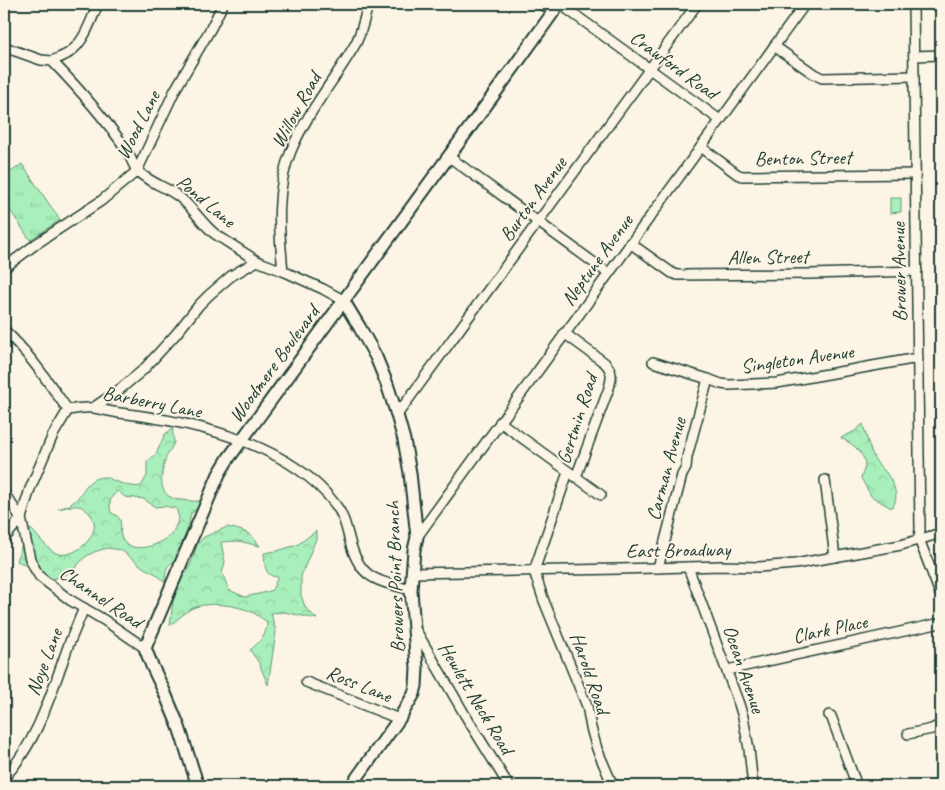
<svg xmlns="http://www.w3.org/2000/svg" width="945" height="790" font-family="Caveat,sans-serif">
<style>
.grass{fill:url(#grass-tufts);stroke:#649678}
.forest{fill:url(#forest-crowns);stroke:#649678;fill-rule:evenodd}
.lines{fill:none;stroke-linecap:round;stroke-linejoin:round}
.minor-casing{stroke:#1f3d34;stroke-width:12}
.tertiary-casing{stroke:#1f3d34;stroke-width:15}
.minor{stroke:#fcf5e5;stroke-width:9}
.tertiary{stroke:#fcf5e5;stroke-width:11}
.labels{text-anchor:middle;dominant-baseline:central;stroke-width:4;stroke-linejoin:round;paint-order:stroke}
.street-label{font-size:20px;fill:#1f3d34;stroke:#fcf5e5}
</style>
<defs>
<pattern id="grass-tufts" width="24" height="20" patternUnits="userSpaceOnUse" patternTransform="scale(1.25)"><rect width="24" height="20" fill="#a9efbb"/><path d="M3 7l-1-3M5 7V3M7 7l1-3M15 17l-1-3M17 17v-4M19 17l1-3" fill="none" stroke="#91cea1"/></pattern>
<pattern id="forest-crowns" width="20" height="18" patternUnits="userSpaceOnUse" patternTransform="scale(1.25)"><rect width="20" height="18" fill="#a9efbb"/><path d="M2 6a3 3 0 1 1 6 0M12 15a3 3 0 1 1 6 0" fill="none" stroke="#91cea1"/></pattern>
</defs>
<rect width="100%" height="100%" fill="#fcf5e5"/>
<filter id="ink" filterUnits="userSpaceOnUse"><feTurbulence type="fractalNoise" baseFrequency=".02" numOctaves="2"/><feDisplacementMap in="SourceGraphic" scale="10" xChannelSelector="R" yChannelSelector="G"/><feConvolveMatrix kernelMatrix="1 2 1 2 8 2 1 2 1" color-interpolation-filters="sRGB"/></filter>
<g filter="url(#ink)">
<g class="grass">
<polygon points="22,164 60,220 30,240 4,201 4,177"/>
<polygon points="890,198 901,198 901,212 890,213"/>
</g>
<g class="forest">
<path d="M 863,424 C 866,435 869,448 874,458 C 876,462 880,466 884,470 C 892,480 902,498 891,508 L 871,496 L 861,478 C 862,475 864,470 865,466 C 865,452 852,444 841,438 L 855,431 Z"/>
<path d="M 173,427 C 172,432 174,439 174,442 C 173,446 170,450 168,453 C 161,470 154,498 181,500 C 188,500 194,502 200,501 C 199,507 197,510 191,513 L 186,539 L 183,546 L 177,551 L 176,555 L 178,560 C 165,565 166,569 165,582 L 156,574 L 144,568 L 121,550 L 107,548 L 94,552 L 85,557 L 77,566 L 67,574 L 56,578 L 48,580 L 35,576 L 26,565 L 17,561 L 22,544 L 31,529 C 37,535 48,550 56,553 C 74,561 106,532 90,514 C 86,510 83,506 77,506 C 71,505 64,508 58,509 C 63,507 69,506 72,503 C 85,494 84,478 104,477 C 108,477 111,480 115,481 C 122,484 134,488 141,486 L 147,476 L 147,462 L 156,454 L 165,434 L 171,430 ZM 118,491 L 125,497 L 144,499 L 155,507 L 165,506 L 173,508 L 176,508 L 179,518 C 177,522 175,528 173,532 C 164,545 131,556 122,539 C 117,528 127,518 111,513 C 109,503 109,498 118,491 Z"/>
<path d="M 227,527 C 244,531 249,531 260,546 L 238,541 L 221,542 L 225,562 L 222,573 L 229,590 L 245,597 L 267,592 L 272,590 L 278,577 C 264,577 265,565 264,553 L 277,551 L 297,545 L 316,531 L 316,539 L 301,576 L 301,595 L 305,607 L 317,619 L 284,612 L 271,613 L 276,632 L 268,685 L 259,663 L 250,650 C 259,643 267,635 267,622 C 263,619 258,616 254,613 C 238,605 205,600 189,610 C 182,615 176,621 170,625 L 173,601 L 180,582 L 190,566 L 197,545 L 204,537 Z"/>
</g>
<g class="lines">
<g class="minor-casing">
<g id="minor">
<polyline points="539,4 555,10"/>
<polyline points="560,4 720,120"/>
<polyline points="913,4 920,529 919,539 941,596"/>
<polyline points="774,46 814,74 822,78 914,76"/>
<path d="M 4,47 L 41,60 L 52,61 C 79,89 104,117 126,149 C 130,155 132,163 136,169 C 143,179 165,187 175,194 C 191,204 200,222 215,234 L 257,261 L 283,271 L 323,289 L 343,300"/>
<polyline points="914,56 941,55"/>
<path d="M 52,61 C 58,58 65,56 70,52 C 85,41 91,20 98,4"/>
<polyline points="701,147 737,174 742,176 915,174"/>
<polyline points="448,156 608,273"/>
<polyline points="630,243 672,273 677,275 810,274 917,271"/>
<polyline points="4,268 36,244 101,201 137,171 175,90 211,28 223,4"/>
<path d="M 283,271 C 279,231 275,189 291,151 C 307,112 335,80 356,43 C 362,31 365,17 368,4"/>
<path d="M 4,330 C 30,354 48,382 68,410"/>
<path d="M 564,333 L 605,363 C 613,372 612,377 609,388 L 576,477"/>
<polyline points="653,362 708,379 721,384 729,385 777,383 918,358"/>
<polyline points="93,408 119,390 143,370 176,334 199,305 209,295 231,276 257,261"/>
<path d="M 68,410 C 76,409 86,407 94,408 C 105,410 116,413 128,414 C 197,423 290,444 335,504 C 343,514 346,526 349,538 C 359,579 375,580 411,590"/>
<polyline points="397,415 697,4"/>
<polyline points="500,422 601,495"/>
<polyline points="568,472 534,571 544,601 587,706 591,728 597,749 613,786"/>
<polyline points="825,480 835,557"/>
<polyline points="4,493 21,518 30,559 35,569 40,577 70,600 104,620 145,648"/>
<polyline points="417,537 805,4"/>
<polyline points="4,539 21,518 30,489 46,451 53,435 68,410"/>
<polyline points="688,567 739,704 743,717 749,749 753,786"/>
<polyline points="658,568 682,475 686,468 687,457 708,379"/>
<polyline points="412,573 620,569 721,566 759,567 795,564 901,545 941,533"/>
<polyline points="414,627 465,715 509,786"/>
<polyline points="727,670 941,623"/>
<polyline points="306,682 399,719"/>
<polyline points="829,715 831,716 857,786"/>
<polyline points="908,734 932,729 941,724"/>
<path d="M 4,778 C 39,740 52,690 69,644 C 74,632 79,620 84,608"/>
</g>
</g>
<g class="tertiary-casing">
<g id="tertiary">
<polyline points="343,300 360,328 376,357 387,384 397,415 404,440 410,473 417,537 414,550 411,590 417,668 416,686 414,694 399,719 351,786"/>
<polyline points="198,786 179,727 164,691 152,666 145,648 219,474 228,459 514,67 559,4"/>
</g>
</g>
<use href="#minor" class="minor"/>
<use href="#tertiary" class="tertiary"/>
</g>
</g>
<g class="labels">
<g class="street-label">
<text transform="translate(674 65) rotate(36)">Crawford Road</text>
<text transform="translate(296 110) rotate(-61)">Willow Road</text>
<text transform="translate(138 125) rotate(-63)">Wood Lane</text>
<text transform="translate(803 158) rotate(-1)">Benton Street</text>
<text transform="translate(533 199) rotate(-54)">Burton Avenue</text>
<text transform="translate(206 201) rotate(40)">Pond Lane</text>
<text transform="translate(768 257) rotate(-1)">Allen Street</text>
<text transform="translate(597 260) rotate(-54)">Neptune Avenue</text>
<text transform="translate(899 272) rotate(-91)">Brower Avenue</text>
<text transform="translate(797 359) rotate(-8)">Singleton Avenue</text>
<text transform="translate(274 364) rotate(-54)">Woodmere Boulevard</text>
<text transform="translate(152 402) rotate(11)">Barberry Lane</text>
<text transform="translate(577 419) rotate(-72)">Gertmin Road</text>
<text transform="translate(666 469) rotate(-75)">Carman Avenue</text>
<text transform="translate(678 550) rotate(-1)">East Broadway</text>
<text transform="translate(395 577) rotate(-92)">Browers Point Branch</text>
<text transform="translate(101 597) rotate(34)">Channel Road</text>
<text transform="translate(830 629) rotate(-12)">Clark Place</text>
<text transform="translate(44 662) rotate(-69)">Noye Lane</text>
<text transform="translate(744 669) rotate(71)">Ocean Avenue</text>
<text transform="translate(590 673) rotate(71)">Harold Road</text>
<text transform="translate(359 684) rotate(22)">Ross Lane</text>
<text transform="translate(476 698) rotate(59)">Hewlett Neck Road</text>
</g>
</g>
<rect width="945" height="790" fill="none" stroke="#fcf5e5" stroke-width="20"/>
<rect x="10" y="10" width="925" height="770" fill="none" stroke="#1f3d34" stroke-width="2" filter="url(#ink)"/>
</svg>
